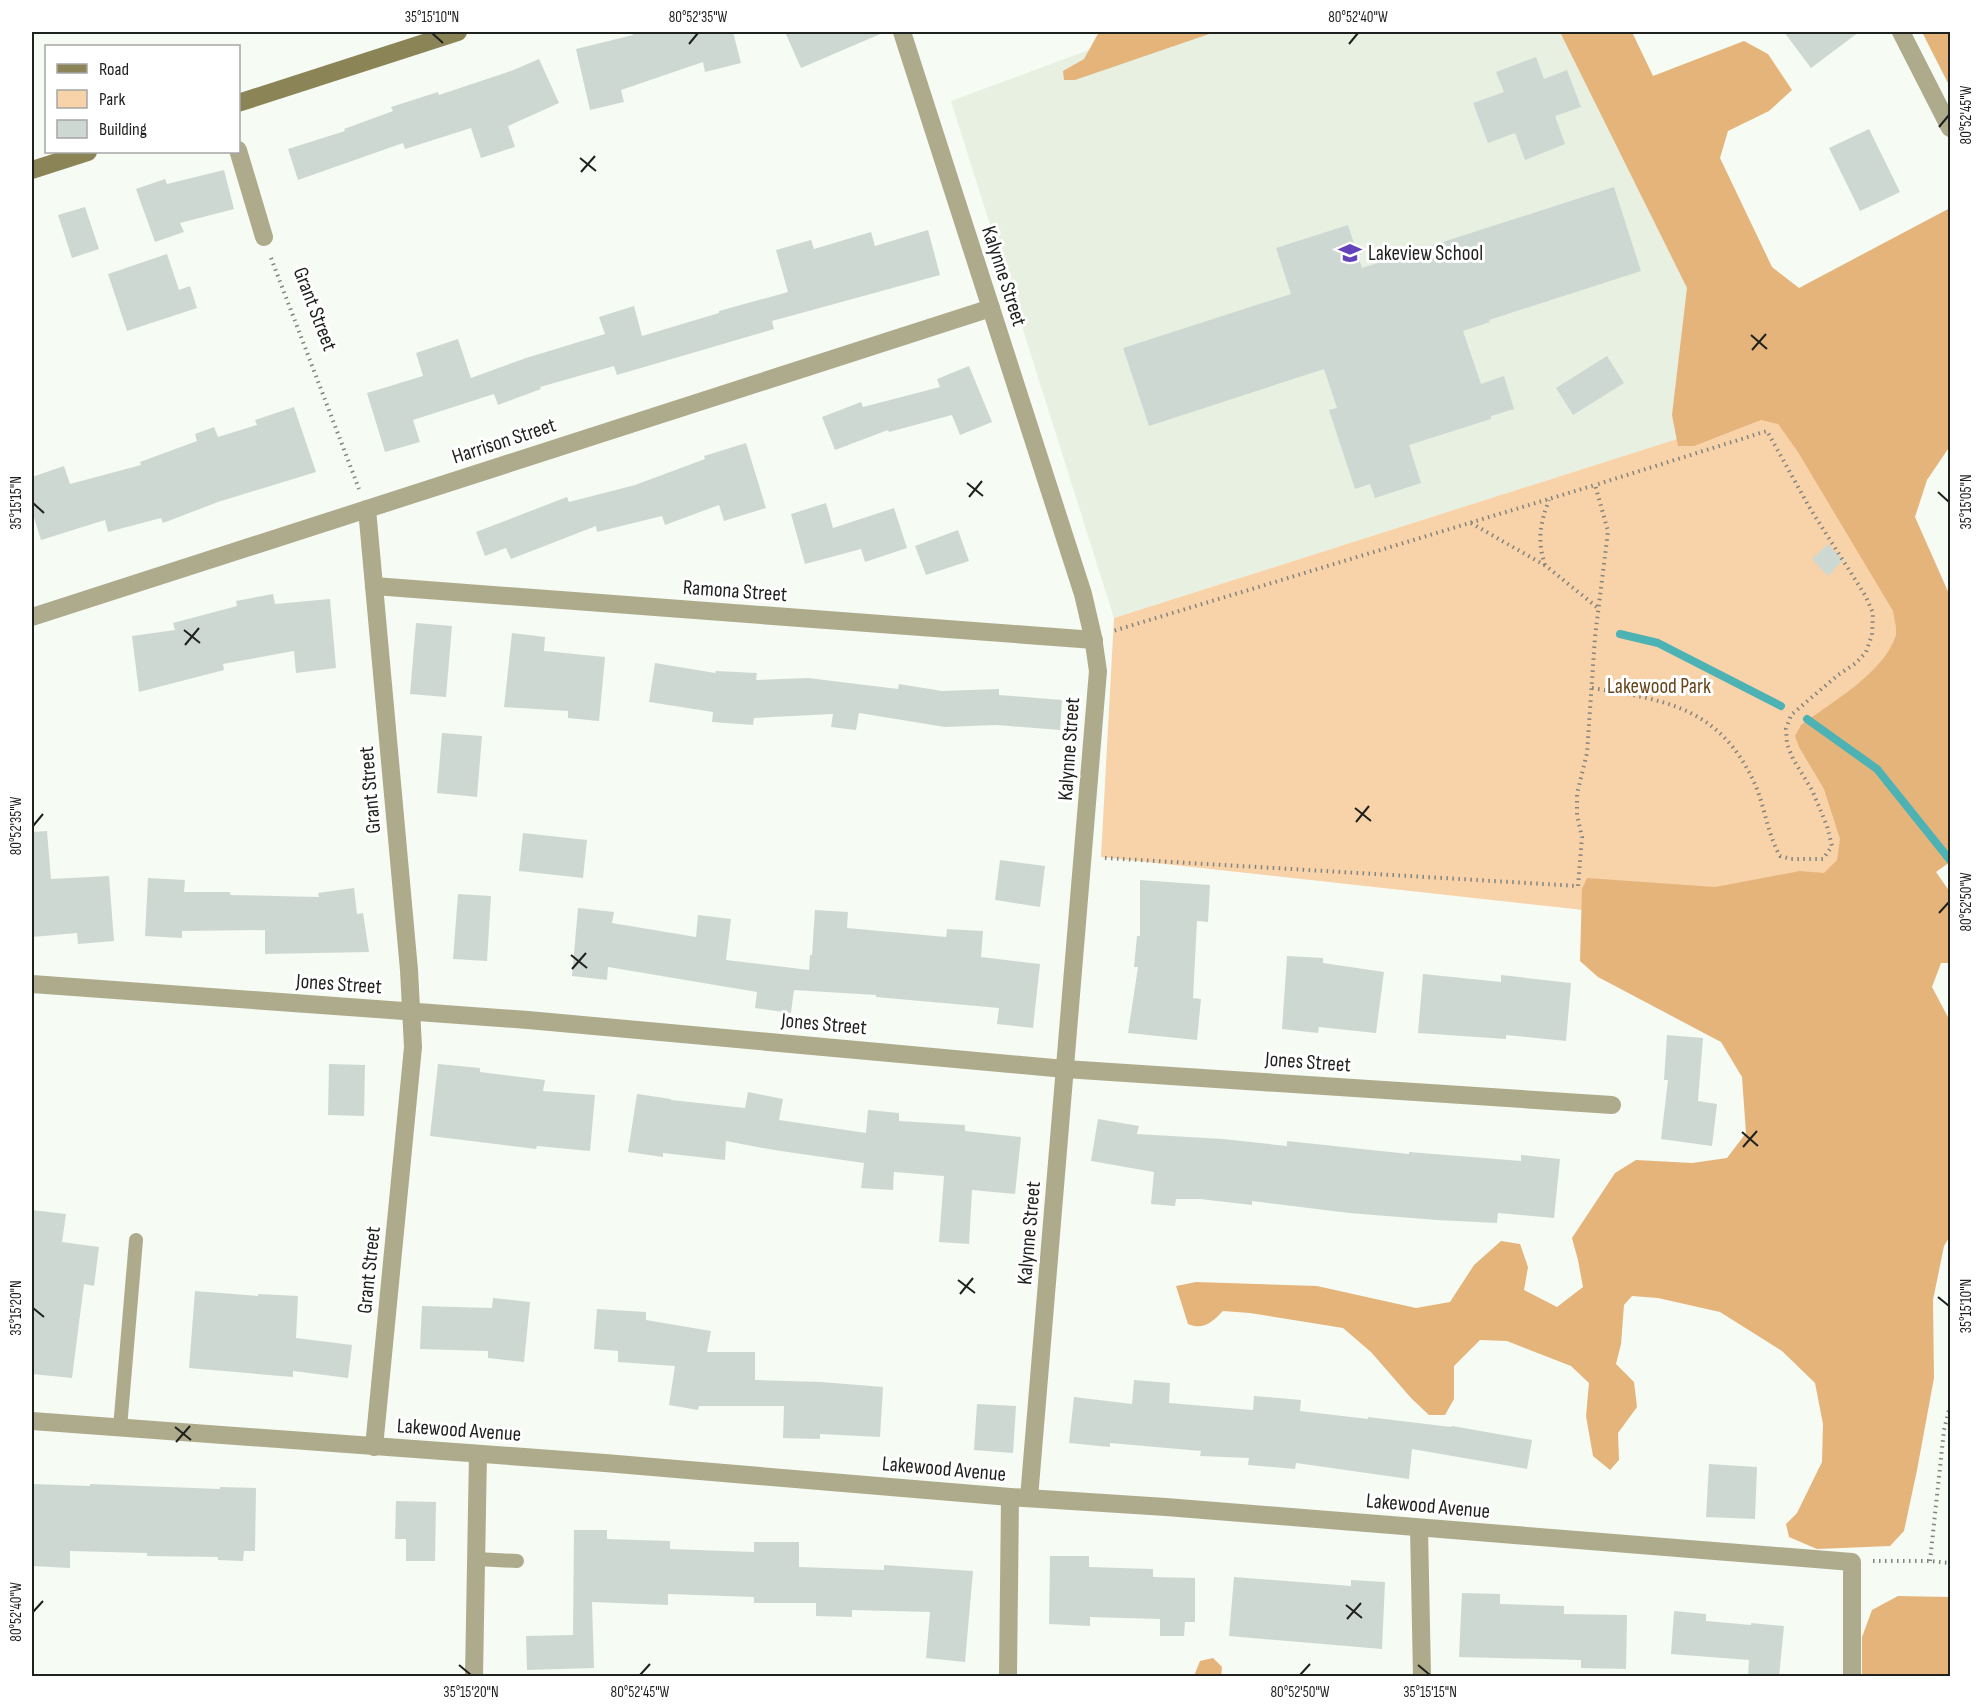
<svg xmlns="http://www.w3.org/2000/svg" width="1982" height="1708" font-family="'Sofia Sans Condensed',sans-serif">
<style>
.built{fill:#e7f0e1}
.green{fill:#f8d3a9}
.forest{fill:#e5b47b}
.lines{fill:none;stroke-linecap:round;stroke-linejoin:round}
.stream{stroke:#4db2b4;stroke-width:8}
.building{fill:#ced8d3}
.path{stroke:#81847f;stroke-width:4;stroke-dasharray:1.5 4.5;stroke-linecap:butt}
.lane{stroke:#aeaa8c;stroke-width:14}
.street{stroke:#aeaa8c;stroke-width:18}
.secondary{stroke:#8a8457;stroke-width:18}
.ticks{fill:none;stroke:#1f211e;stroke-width:2}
.labels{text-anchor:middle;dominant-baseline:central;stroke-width:6;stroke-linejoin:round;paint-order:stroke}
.poi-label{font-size:21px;fill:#1f211e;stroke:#fff;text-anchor:start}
.street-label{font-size:21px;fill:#1f211e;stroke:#fff}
.park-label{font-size:21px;fill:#66451a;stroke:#fff}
.neatline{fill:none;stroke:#1f211e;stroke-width:2}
.ticks-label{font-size:15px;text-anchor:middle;fill:#1f211e}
</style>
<rect width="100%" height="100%" fill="#f6fbf3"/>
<polygon class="built" points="1137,32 1572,32 1790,405 1743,418 1114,618 951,101"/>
<polygon class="green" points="1790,405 1913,612 1911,946 1101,857 1114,618 1743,418"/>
<g class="forest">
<polygon points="1099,32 1215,32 1075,80 1064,80 1063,71 1084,59"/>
<path d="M 1560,32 L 1632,32 L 1653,76 L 1744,41 L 1768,54 L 1792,90 L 1769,111 L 1728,131 L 1720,158 L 1772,267 L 1799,288 L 1950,208 L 1950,446 L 1927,480 L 1915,517 L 1950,596 L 1950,862 L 1936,872 L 1950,892 L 1950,963 L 1941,963 L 1932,987 L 1950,1021 L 1950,1236 L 1944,1246 L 1933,1300 L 1934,1378 L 1917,1470 L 1904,1531 L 1890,1546 L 1817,1549 L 1789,1537 L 1786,1524 L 1797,1513 L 1822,1462 L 1823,1424 L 1815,1383 L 1782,1351 L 1720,1312 L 1658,1298 L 1632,1296 L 1624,1305 L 1621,1344 L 1616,1364 L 1634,1382 L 1637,1407 L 1618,1433 L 1619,1460 L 1610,1470 L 1593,1456 L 1586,1416 L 1589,1383 L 1571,1366 L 1507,1341 L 1480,1340 L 1454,1366 L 1454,1399 L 1445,1415 L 1429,1415 L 1411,1398 L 1371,1352 L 1343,1328 L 1250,1313 L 1223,1311 C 1213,1321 1204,1331 1188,1324 L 1176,1286 L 1196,1282 L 1317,1286 L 1416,1308 L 1450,1302 L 1474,1265 L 1501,1241 L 1520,1244 L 1528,1267 L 1524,1290 L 1557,1307 L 1583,1287 L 1578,1260 L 1572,1238 L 1615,1173 L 1636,1160 L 1692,1163 L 1727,1158 L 1746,1133 L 1742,1077 L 1721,1042 L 1598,977 L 1580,961 L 1582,889 L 1587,878 L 1715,887 L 1800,871 L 1824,873 L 1837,860 L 1840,839 L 1824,789 L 1799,747 L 1795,736 L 1801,725 C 1831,703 1885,672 1896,635 C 1897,628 1894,618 1893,611 L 1798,452 L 1778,424 L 1761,420 L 1694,446 L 1678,446 L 1672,415 L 1687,288 Z"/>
<polygon points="1922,32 1950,32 1950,87"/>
<polygon points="1898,1596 1950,1597 1950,1676 1862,1676 1862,1637 1872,1610"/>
<polygon points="1213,1658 1222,1667 1221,1676 1194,1676 1200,1661"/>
</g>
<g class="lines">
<g class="stream">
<polyline points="1620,634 1658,643 1781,706"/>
<polyline points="1807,719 1877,769 1950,860"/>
</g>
</g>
<g class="building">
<polygon points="632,32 733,32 741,63 705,72 703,62 621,90 624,102 590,110 576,49 633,35"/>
<polygon points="785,32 885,32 801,68"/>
<polygon points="1784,32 1859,32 1811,68"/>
<polygon points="1536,57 1544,79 1567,70 1581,107 1555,116 1565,144 1525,160 1515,133 1488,143 1473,103 1504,92 1496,72"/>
<polygon points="539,59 559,103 508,126 515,147 481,158 471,128 405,149 403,143 298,180 288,149 345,131 344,129 393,111 391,107 438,92 439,95 511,71"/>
<polygon points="1869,129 1900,192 1860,211 1829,148"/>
<polygon points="224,170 234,209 180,223 184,232 155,242 136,189 165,179 167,184"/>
<polygon points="1614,187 1641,271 1489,320 1490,322 1463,331 1481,384 1504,376 1514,409 1491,416 1491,419 1409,445 1421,483 1375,498 1370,484 1355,489 1329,410 1337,408 1324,369 1149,426 1123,348 1291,294 1276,248 1348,225 1362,268"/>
<polygon points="85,207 99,249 72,258 58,215"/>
<polygon points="928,230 940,275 772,321 774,329 617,375 614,366 540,387 541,389 498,405 494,394 413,420 420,442 385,452 367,393 423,376 416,353 458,339 471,378 526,358 605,334 599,317 634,306 642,336 719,313 719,311 788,292 776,250 811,240 814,249 871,232 875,246"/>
<polygon points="167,254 179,290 190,286 197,308 127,331 108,274"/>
<polygon points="1607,356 1624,383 1573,415 1556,388"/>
<polygon points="969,366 992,422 960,435 952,415 889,432 888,430 835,450 822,417 861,402 863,407 940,387 937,379"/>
<polygon points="294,407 316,472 218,502 163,523 161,518 108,532 105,520 41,540 32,511 32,477 64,466 70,484 141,465 140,462 197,441 195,434 214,427 218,437 257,425 255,420"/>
<polygon points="746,443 766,508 724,521 719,505 665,525 662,516 597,532 596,526 511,559 506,548 485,556 476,532 567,497 569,502 635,485 705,459 704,456"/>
<polygon points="826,503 833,528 894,508 907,548 865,562 861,549 805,564 791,514"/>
<polygon points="958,530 969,561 926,575 915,546"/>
<polygon points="1828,544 1843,560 1828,576 1812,559"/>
<polygon points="273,594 275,604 330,599 336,668 296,673 294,651 223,664 224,670 139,692 132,636 175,630 173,623 237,606 236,601"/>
<polygon points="416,623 452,626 446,697 410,694"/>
<polygon points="512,633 545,637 544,651 605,657 599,721 568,718 568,711 504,707"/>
<polygon points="655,663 715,673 716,671 757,673 756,680 808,678 898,689 899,684 942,691 999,689 999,695 1062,700 1060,730 996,725 945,727 859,713 856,730 831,727 833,714 754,718 753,725 712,722 713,712 649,702"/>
<polygon points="442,733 482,736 477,797 437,793"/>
<polygon points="47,831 51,879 109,876 114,941 78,944 77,933 32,937 32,832"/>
<polygon points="523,833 587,840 583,878 519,871"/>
<polygon points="1000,860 1045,866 1040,907 995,900"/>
<polygon points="148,878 185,880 184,892 230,892 230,895 319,897 318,893 354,888 357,914 363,913 369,952 265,954 265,930 182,931 182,938 145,936"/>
<polygon points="1140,880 1210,885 1208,922 1197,921 1193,998 1201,999 1197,1040 1128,1033 1138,967 1134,967 1137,936 1140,936"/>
<polygon points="458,894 491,896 487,961 453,959"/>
<polygon points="578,908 614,912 612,923 696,937 698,915 731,919 726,960 809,970 810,955 812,955 815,910 848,912 847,928 946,937 947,929 983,931 981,957 1040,964 1033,1028 997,1024 999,1008 876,997 876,995 794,990 791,1013 755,1008 757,992 608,967 607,980 572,976"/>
<polygon points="1287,956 1323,958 1323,963 1384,972 1376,1033 1319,1027 1318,1033 1282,1029"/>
<polygon points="1423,974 1501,982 1501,975 1571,983 1566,1041 1506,1035 1506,1039 1418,1033"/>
<polygon points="1667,1035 1703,1038 1698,1101 1717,1104 1712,1146 1661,1139 1668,1080 1664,1080"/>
<polygon points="329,1064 365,1065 364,1116 328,1115"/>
<polygon points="438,1064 480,1068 480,1072 545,1080 543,1091 595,1095 590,1151 537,1146 536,1149 430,1136"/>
<polygon points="748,1092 783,1099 779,1120 866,1133 868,1110 899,1113 899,1121 965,1125 965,1131 1021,1137 1015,1194 972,1190 969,1244 939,1242 944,1176 894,1172 893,1190 861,1188 864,1163 774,1150 726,1141 725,1160 663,1153 663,1157 628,1152 637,1094 671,1099 671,1100 745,1108"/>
<polygon points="1098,1119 1139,1126 1137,1134 1223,1139 1287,1146 1287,1141 1409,1154 1409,1152 1521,1161 1521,1155 1560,1159 1554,1218 1498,1213 1497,1223 1437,1220 1349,1213 1252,1201 1252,1205 1200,1199 1176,1199 1175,1206 1151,1204 1154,1172 1091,1161"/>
<polygon points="32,1210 66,1214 62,1242 99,1247 94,1286 84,1284 72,1378 32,1374"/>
<polygon points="195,1291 258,1296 258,1294 298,1296 296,1338 352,1345 348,1378 293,1371 293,1377 189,1368"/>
<polygon points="493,1298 530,1302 524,1362 488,1358 488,1351 420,1349 422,1306 492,1308"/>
<polygon points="597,1309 646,1312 646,1320 711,1331 707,1352 755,1352 755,1380 821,1382 883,1387 880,1437 820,1434 820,1439 783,1438 784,1406 699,1406 698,1410 669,1405 675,1366 618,1362 618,1351 594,1349"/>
<polygon points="1134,1380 1170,1383 1169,1403 1253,1410 1254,1396 1301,1400 1300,1411 1368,1419 1368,1417 1451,1427 1452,1426 1532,1440 1527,1469 1412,1449 1409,1479 1296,1463 1295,1469 1248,1465 1249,1458 1200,1456 1201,1451 1110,1443 1110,1447 1069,1443 1074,1397 1132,1404"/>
<polygon points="977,1404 1016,1406 1013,1453 974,1450"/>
<polygon points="1709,1464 1757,1467 1755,1519 1706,1517"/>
<polygon points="34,1484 90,1486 90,1484 220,1489 220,1487 256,1488 255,1551 244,1551 243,1561 218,1560 218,1557 147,1556 147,1553 70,1551 70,1568 32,1566"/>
<polygon points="396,1501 436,1502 435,1561 406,1561 406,1539 395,1539"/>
<polygon points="574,1530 607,1530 607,1539 670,1541 670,1549 754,1552 754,1542 799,1542 799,1567 884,1570 884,1565 973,1571 965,1662 926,1658 930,1612 852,1610 852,1617 816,1616 816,1603 754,1603 754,1597 668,1594 668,1605 592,1602 594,1668 527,1670 526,1636 573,1635"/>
<polygon points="1050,1556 1089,1556 1089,1567 1153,1569 1153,1577 1195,1578 1195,1622 1185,1622 1184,1636 1160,1636 1160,1619 1090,1617 1090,1626 1049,1624"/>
<polygon points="1234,1577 1351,1586 1351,1580 1385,1582 1382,1649 1229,1636"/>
<polygon points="1462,1593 1500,1594 1500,1604 1564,1606 1564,1614 1627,1615 1626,1669 1581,1668 1581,1660 1459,1657"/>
<polygon points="1674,1611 1706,1614 1706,1621 1751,1625 1751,1623 1784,1626 1779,1677 1748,1677 1749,1660 1671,1654"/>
</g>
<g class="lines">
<g class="path">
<polyline points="271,258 359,489"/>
<polyline points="1471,523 1546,566 1598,608"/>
<path d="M 1545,565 C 1537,540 1540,524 1549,500"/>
<path d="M 1592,688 C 1665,700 1719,707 1754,782 C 1765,806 1767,833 1780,856 L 1791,859 L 1823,859 L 1832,846 L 1827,826 L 1812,790 L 1793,759 L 1787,744 L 1786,729 L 1791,715 L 1838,675 L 1856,663 L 1866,652 L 1872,635 L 1873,613 L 1865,595 L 1811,510 L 1767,431 L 1595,485"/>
<polyline points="1105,858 1578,886 1582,837 1577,815 1577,794 1587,753 1595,637 1608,531 1595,485 1113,631"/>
<polyline points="1873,1561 1930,1561 1950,1563"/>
<polyline points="1930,1561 1944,1430 1950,1406"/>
</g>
<g class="lane">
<polyline points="120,1428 136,1240"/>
<polyline points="476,1559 517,1561"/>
</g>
<g class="street">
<polyline points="902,32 1083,594 1093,637 1098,671 1029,1498"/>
<polyline points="1901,32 1950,128"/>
<polyline points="238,150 264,237"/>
<polyline points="367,509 409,970 413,1047 374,1447"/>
<polyline points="374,586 1094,640"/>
<polyline points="32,617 991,308"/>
<polyline points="32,984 528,1020 1065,1069 1612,1105"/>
<polyline points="32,1421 605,1463 1010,1497 1166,1507 1852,1562 1852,1676"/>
<polyline points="1419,1528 1422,1676"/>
<polyline points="474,1676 478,1454"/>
<polyline points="1008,1676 1010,1497"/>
</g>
<g class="secondary">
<polyline points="238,103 458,32"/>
<polyline points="32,170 88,152"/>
</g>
</g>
<path class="ticks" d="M 432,33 L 443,43M 689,44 L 698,33M 1349,44 L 1358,33M 1939,127 L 1949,115M 580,158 L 596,171M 581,172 L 595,156M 1751,335 L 1767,349M 1752,350 L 1766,334M 967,483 L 983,496M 1938,492 L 1949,502M 969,497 L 982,481M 33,503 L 44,513M 184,630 L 200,643M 185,645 L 199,628M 1355,808 L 1371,821M 1356,822 L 1369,806M 33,826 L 43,814M 1939,913 L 1949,902M 571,955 L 587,968M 572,969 L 586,953M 1742,1132 L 1758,1146M 1743,1147 L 1757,1131M 958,1280 L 975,1293M 960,1294 L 973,1278M 1938,1297 L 1949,1306M 33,1308 L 44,1317M 175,1427 L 191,1440M 176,1442 L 190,1426M 1346,1605 L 1362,1618M 33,1612 L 43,1601M 1347,1619 L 1361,1603M 459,1665 L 471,1675M 1418,1665 L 1430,1675M 640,1675 L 650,1664M 1300,1675 L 1310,1664"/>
<defs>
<g id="school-bare" transform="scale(1.8)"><path d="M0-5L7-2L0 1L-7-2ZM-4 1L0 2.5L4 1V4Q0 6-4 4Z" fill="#6442ba" stroke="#fff" stroke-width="2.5" paint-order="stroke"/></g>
</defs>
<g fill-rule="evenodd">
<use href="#school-bare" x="1350" y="253"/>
</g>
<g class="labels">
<g class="poi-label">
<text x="1368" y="253">Lakeview School</text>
</g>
<g class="street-label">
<text transform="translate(1004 276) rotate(72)">Kalynne Street</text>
<text transform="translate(315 309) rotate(69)">Grant Street</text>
<text transform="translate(504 441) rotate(-18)">Harrison Street</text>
<text transform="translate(735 591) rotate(4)">Ramona Street</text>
<text transform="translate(1069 749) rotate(-86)">Kalynne Street</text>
<text transform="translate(370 790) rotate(-95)">Grant Street</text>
<text transform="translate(339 984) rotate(4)">Jones Street</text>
<text transform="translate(824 1024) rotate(5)">Jones Street</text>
<text transform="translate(1308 1062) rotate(4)">Jones Street</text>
<text transform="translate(1029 1233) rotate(-85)">Kalynne Street</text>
<text transform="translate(369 1270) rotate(-84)">Grant Street</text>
<text transform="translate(459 1430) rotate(4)">Lakewood Avenue</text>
<text transform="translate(944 1469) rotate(5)">Lakewood Avenue</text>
<text transform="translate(1428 1506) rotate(5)">Lakewood Avenue</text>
</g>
<g class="park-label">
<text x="1659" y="686">Lakewood Park</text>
</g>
</g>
<rect width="1982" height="1708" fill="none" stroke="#ffffff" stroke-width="66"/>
<rect x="45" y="45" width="195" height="108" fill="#ffffff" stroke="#a5a6a5" stroke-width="1.5"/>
<rect x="57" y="64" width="30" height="9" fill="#8a8457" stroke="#a5a6a5" stroke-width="1.5"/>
<text x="99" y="75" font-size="18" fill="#1f211e">Road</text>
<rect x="57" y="90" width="30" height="18" fill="#f8d3a9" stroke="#a5a6a5" stroke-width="1.5"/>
<text x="99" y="105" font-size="18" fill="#1f211e">Park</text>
<rect x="57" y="120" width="30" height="18" fill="#ced8d3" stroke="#a5a6a5" stroke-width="1.5"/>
<text x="99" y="135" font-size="18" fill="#1f211e">Building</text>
<rect x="33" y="33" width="1916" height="1642" class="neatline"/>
<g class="ticks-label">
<text x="432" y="22">35°15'10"N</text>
<text x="698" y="22">80°52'35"W</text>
<text x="1358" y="22">80°52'40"W</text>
<text transform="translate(1966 115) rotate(-90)" y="5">80°52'45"W</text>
<text transform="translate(1966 502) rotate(-90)" y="5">35°15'05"N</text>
<text transform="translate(16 503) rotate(-90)" y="5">35°15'15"N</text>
<text transform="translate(16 826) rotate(-90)" y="5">80°52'35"W</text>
<text transform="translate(1966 902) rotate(-90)" y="5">80°52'50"W</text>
<text transform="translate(1966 1306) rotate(-90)" y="5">35°15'10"N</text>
<text transform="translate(16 1308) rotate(-90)" y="5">35°15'20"N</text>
<text transform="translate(16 1612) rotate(-90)" y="5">80°52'40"W</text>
<text x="471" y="1697">35°15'20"N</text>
<text x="640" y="1697">80°52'45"W</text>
<text x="1300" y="1697">80°52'50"W</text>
<text x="1430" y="1697">35°15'15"N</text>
</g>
</svg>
